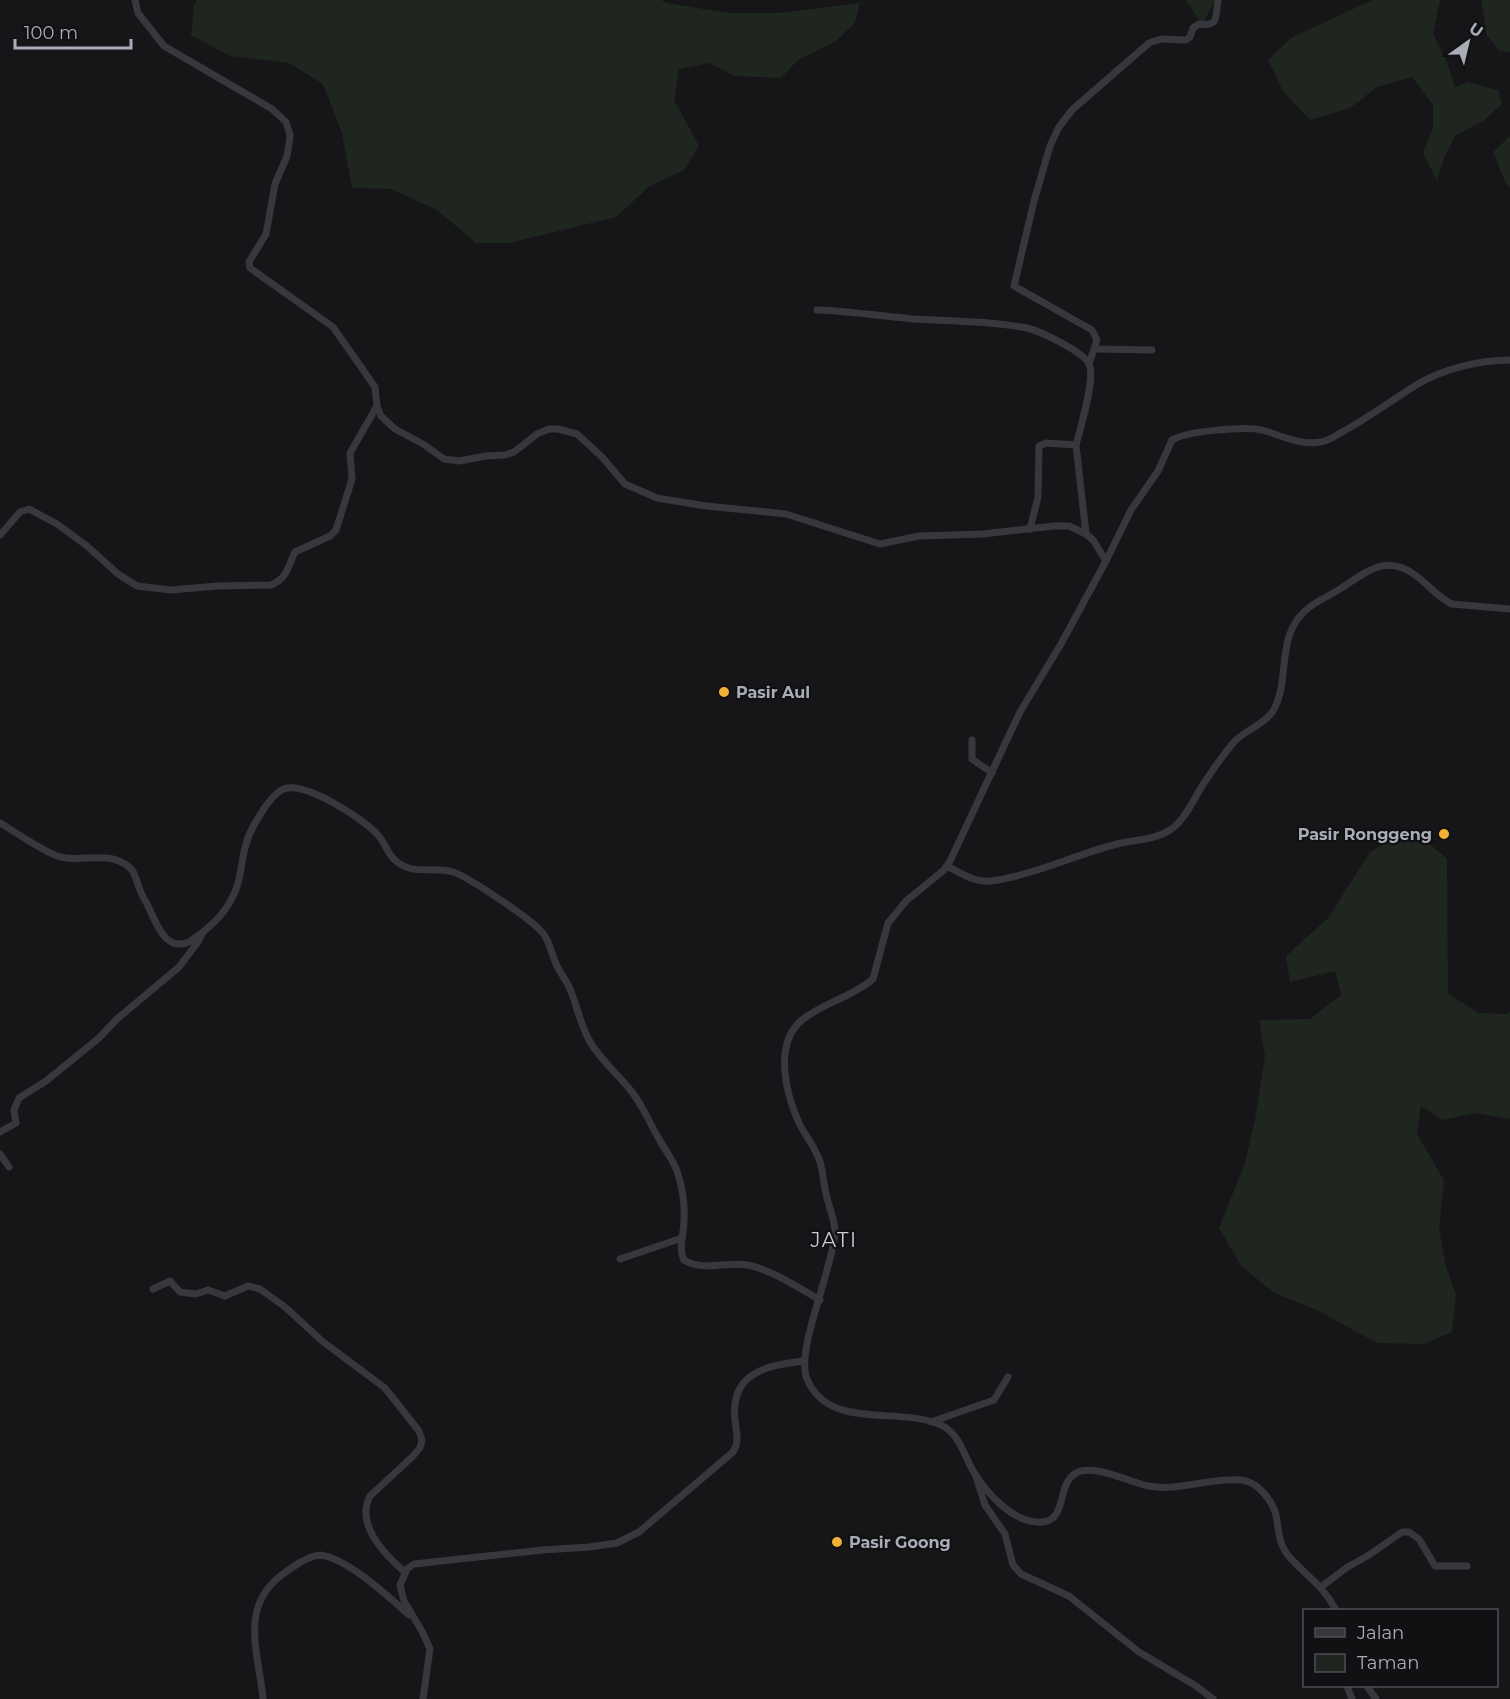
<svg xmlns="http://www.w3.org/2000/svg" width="1510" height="1699" font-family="Montserrat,sans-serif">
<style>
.green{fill:#1e261f}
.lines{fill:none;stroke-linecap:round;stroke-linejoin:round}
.street{stroke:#37383d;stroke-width:7}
.poi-dot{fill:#f2b134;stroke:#111113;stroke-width:2}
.labels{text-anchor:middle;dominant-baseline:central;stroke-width:4.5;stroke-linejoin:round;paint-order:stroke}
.poi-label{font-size:16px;font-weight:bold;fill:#a8adb8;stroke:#111113;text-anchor:start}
.quarter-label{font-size:20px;letter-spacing:1.5px;fill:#c9ccd4;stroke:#111113}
</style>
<rect width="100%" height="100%" fill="#161618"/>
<g class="green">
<polygon points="197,0 661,0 667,3 729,13 780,13 860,3 855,23 836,41 798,60 781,78 734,76 710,63 679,69 674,100 699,146 684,170 650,186 616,217 510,243 476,243 437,210 391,189 352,188 342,133 323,84 289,63 230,56 191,35 194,4"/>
<polygon points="1186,0 1215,0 1202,25"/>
<polygon points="1372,0 1440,0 1433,34 1447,62 1455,87 1468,82 1498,90 1502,104 1483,121 1455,136 1444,158 1437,181 1423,153 1433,128 1433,105 1412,77 1377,87 1350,108 1310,120 1283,91 1268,60 1291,38"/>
<polygon points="1481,0 1510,0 1510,52 1500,51 1487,36"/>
<polygon points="1510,136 1510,188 1506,184 1493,152"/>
<polygon points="1413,829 1447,859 1448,993 1478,1013 1508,1014 1510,1011 1510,1119 1476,1113 1442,1120 1421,1106 1417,1134 1444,1180 1439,1228 1445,1263 1456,1295 1452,1332 1424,1344 1377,1343 1317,1310 1275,1293 1242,1267 1219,1228 1245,1163 1255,1120 1265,1056 1259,1020 1310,1019 1341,995 1335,971 1290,982 1286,956 1328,918 1370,852"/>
</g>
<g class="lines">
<g class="street">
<polyline points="135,0 138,13 164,46 272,109 286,122 290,135 289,144 287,156 275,184 266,234 249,262 250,268 333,327 375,387 377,406 381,416 395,429 423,444 444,459 459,461 486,456 505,455 514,452 537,434 549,429 558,429 577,434 602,457 625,484 657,498 706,506 786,514 880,544 919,536 983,534 1054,526 1069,526 1086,534 1093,540 1106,561"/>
<path d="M 817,310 C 849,311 881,316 913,319 C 951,321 990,321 1027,328 C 1040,331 1084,352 1089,364 C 1096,378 1080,429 1076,445 L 1046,443 L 1039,446 L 1038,497 L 1030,529"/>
<polyline points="1095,349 1152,350"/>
<path d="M 1089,364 L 1097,340 L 1092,330 L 1014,286 L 1034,201 L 1050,146 L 1059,127 L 1072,110 L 1149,43 L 1161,39 L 1186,40 L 1190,37 L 1193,28 L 1199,24 C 1220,27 1215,16 1218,0"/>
<polyline points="1076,445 1086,534"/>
<path d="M 0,535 L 20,512 L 29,509 L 57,524 L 87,546 L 118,574 L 137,586 L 171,590 L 217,586 L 271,585 C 288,578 288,566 295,552 L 330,536 L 336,530 L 352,479 L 350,453 L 377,406"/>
<polyline points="972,740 972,759 992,773"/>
<path d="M 0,823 C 19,834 37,848 57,856 C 80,864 108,849 129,867 C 135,871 136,880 139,887 C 141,895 146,901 149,908 C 157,925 166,952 189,942 C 204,932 223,916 231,900 C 242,881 240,864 246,844 C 250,829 270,794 284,789 C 305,781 364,819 378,835 C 386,844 387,854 396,861 C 413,876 433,866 453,872 C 469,877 527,917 539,929 C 549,938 550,950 555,961 C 558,971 566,979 570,989 C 577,1006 580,1023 589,1040 C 600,1060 618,1074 632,1092 C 643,1106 650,1124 659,1139 C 665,1150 673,1160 677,1171 C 682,1186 685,1204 684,1220 C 684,1233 678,1249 684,1260 C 702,1272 728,1261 748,1265 C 774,1271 797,1287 820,1300"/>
<path d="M 947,866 C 959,872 972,881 985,881 C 994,882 1004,879 1012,877 C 1048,869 1081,853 1117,844 C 1133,840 1155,840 1170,830 C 1184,821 1193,801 1202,786 C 1212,771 1222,756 1234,742 C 1245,730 1265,724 1273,711 C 1292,679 1273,633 1311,606 C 1321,599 1333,594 1343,587 C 1368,571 1386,554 1415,575 C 1428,584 1438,598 1452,604 L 1510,609"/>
<polyline points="0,1132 16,1123 14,1110 19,1098 46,1081 99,1038 117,1019 179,967 198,942 203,932"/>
<polyline points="0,1154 9,1167"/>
<polyline points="620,1259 682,1238"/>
<path d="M 153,1289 L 170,1281 L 180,1292 L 196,1294 L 208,1290 L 225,1296 L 248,1286 L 260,1289 L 285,1307 L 322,1341 L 385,1388 L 419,1431 L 422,1440 L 420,1448 L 412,1457 L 370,1496 C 355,1525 385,1555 405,1572"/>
<polyline points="931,1422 994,1400 1008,1377"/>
<polyline points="976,1477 985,1505 1005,1534 1013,1565 1021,1574 1069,1596 1139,1652 1196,1686 1213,1699"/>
<polyline points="1321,1587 1346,1568 1369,1555 1402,1532 1409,1532 1419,1539 1435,1566 1467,1566"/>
<path d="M 1336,1610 C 1321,1582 1305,1576 1287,1554 C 1278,1542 1279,1529 1276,1515 C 1272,1500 1257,1481 1241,1480 C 1210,1477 1179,1492 1148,1486 C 1130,1482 1092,1463 1076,1473 C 1055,1485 1069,1525 1037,1522 C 1012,1521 987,1493 975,1474 C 964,1457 961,1436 943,1426 C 901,1405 829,1432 807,1379 C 795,1351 833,1269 835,1232 C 835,1219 828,1206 826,1193 C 823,1182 823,1169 819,1159 C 814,1146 805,1135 799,1123 C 786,1094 773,1044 802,1020 C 823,1003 852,997 873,979 L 888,923 L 906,901 L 944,870 L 950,861 L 1020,712 L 1061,644 L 1106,561 L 1131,510 L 1158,471 L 1172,440 C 1187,431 1245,426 1262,430 C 1280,435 1301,446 1320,442 C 1329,441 1336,435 1344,431 C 1371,416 1392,400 1418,384 C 1443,369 1480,360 1510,360"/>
<polyline points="1347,1686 1352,1699"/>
<polyline points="1367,1686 1376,1699"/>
<path d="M 263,1699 C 259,1653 238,1607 283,1574 C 294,1566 306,1557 320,1555 C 347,1558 388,1596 409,1615"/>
<path d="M 423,1699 L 430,1649 L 423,1633 L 404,1601 L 400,1585 L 407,1569 L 414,1564 L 543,1550 L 589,1547 L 617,1543 L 639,1532 L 733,1452 C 740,1441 736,1432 735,1420 C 730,1373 765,1366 803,1361"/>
</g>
</g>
<g class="poi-dot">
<circle cx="724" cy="692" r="6"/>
<circle cx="1444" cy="834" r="6"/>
<circle cx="837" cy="1542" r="6"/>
</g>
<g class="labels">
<g class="poi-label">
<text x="736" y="692">Pasir Aul</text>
<text x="1432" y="834" text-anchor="end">Pasir Ronggeng</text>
<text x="849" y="1542">Pasir Goong</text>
</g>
<g class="quarter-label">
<text x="834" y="1240">JATI</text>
</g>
</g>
<rect x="1303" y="1609" width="195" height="78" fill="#111113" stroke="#4d4f55" stroke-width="1.5"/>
<rect x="1315" y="1628" width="30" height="9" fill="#37383d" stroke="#4d4f55" stroke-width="1.5"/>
<text x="1357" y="1639" font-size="18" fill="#a8adb8">Jalan</text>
<rect x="1315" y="1654" width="30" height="18" fill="#1e261f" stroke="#4d4f55" stroke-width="1.5"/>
<text x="1357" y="1669" font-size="18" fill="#a8adb8">Taman</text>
<g transform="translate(1468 42) rotate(34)" stroke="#111113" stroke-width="4.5" paint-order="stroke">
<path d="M0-4.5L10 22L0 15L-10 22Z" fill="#a8adb8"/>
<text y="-9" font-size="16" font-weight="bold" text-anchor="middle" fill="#a8adb8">U</text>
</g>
<path d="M15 39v9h116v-9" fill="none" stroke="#a8adb8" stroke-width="3"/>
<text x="24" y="39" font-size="18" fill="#a8adb8" stroke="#111113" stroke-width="4.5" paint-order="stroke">100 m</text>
</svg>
